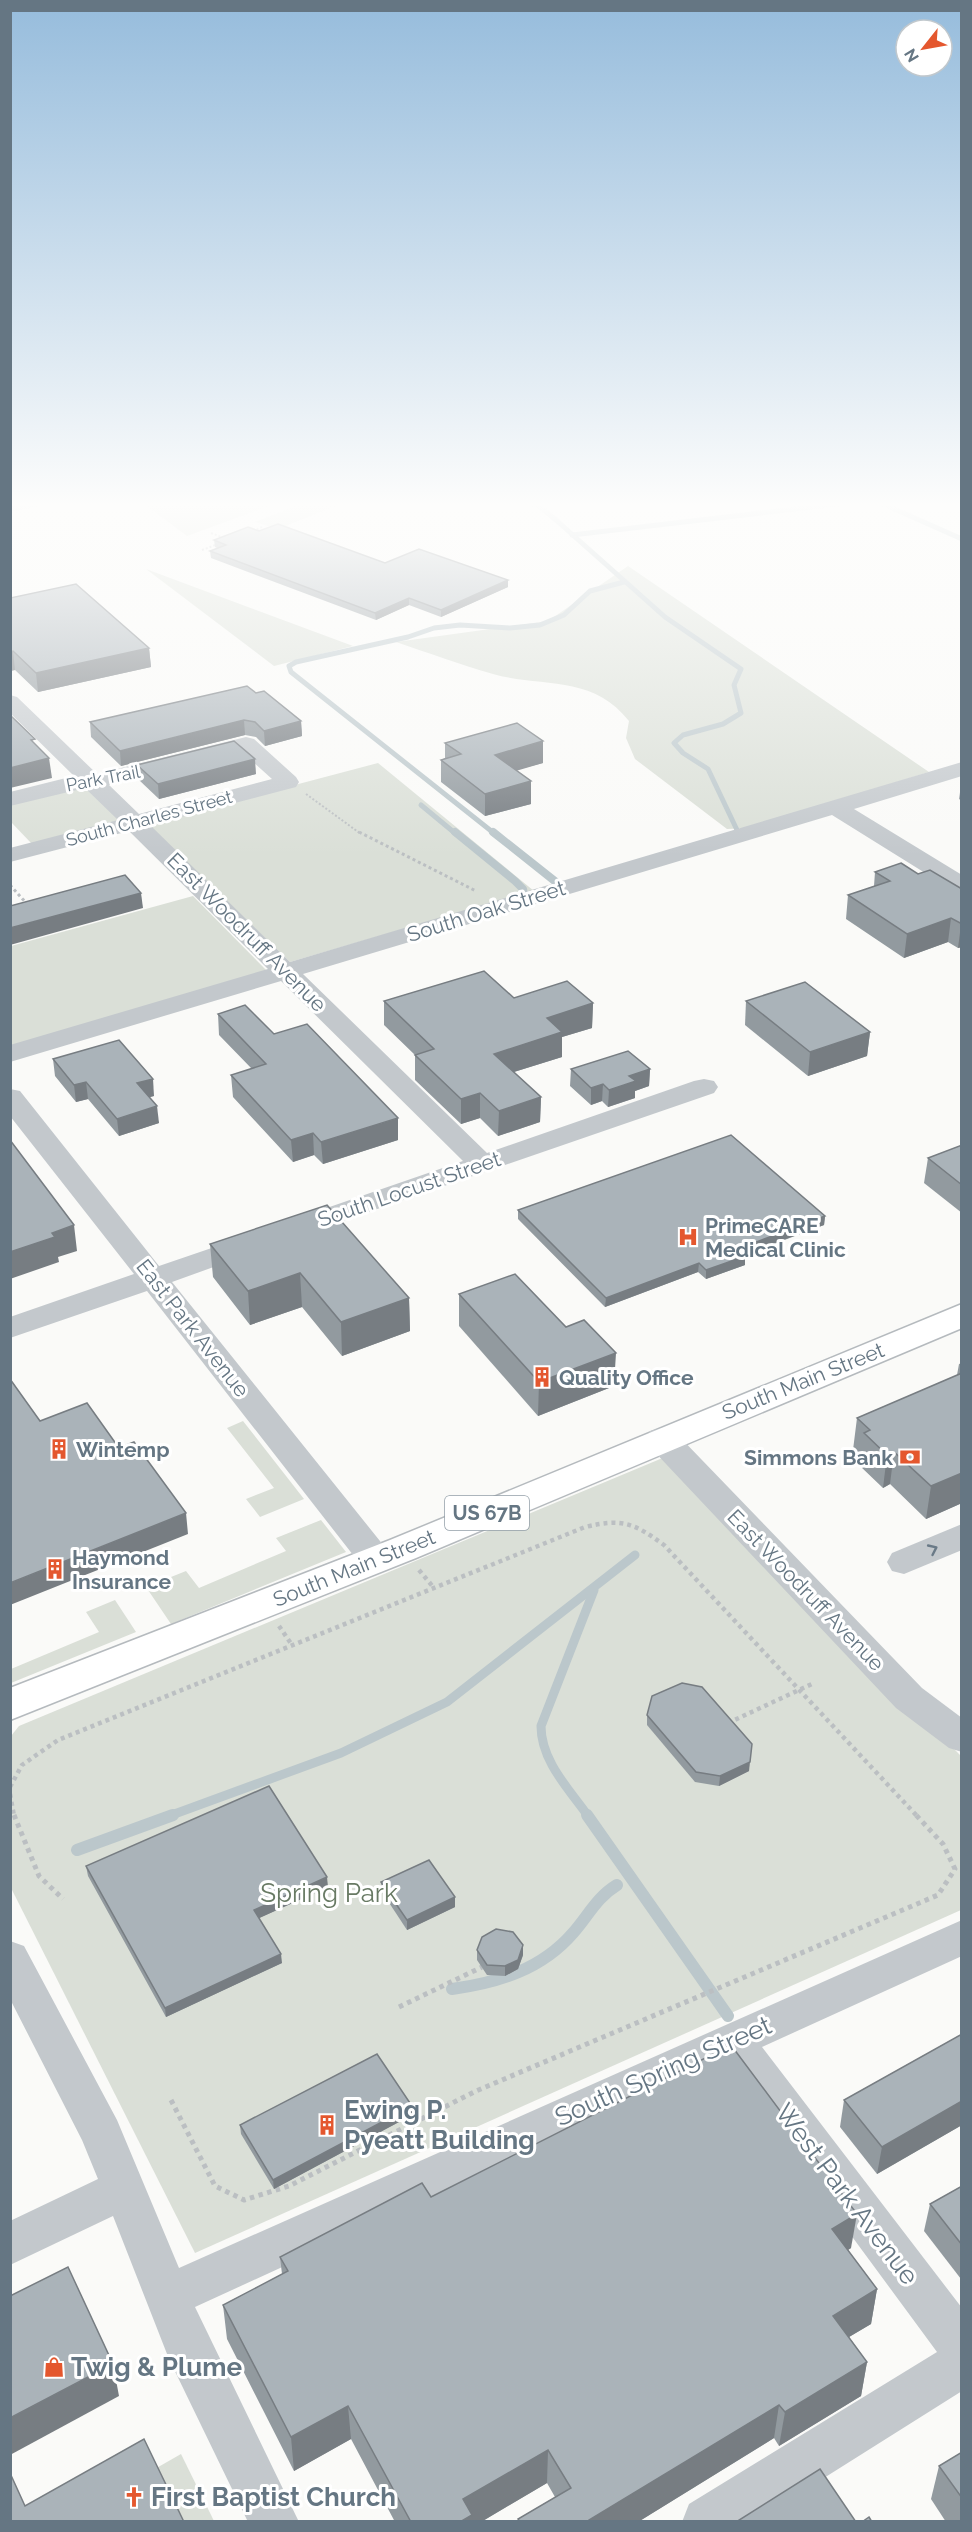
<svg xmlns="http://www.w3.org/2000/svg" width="972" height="2532" font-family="Raleway,sans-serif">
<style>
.green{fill:#dadfd7}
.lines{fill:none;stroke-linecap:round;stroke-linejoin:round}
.stream-far3{stroke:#bbc7cb;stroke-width:5}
.stream-far2{stroke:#bbc7cb;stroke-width:8}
.stream-far1{stroke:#bbc7cb;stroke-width:9}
.stream{stroke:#bbc7cb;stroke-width:12}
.major-casing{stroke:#b5babe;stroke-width:3}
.path-far3{stroke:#bbbfc2;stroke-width:2;stroke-dasharray:2 2;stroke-linecap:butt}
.path-far2{stroke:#bbbfc2;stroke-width:3;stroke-dasharray:3 3;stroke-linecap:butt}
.path-far1{stroke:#bbbfc2;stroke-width:4.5;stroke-dasharray:4 4;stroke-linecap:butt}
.path{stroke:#bbbfc2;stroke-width:5;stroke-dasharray:4.5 4.5;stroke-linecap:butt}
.minor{fill:#c3c8cc;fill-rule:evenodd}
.major{fill:#fff;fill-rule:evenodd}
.wall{fill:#929a9f}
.shaded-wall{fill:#777d82}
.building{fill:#aab3b9;stroke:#777d82;stroke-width:1.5}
.oneway{stroke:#6a7a87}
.labels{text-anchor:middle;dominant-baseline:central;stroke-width:6;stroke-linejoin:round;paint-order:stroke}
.far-street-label{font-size:18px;fill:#657683;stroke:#fff}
.shield{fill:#fff;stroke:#939fa8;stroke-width:1.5}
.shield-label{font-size:20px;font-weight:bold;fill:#657683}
.street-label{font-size:21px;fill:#657683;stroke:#fff}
.poi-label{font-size:21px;font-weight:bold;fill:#657683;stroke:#fff;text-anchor:start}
.near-park-label{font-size:26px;fill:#687a64;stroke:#fff}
.near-street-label{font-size:26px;fill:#657683;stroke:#fff}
.near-poi-label{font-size:26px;font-weight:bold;fill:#657683;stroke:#fff;text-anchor:start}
</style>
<rect width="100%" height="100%" fill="#fafaf8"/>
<g class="green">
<polygon points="140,501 283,501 187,536"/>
<polygon points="309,501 348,501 278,529 255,522"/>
<path d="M 628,566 L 929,772 L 748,828 L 727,829 L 635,759 L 626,738 L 629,721 C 592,674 542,688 493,674 C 461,665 429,653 396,642 L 548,621 Z"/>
<polygon points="146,569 353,646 274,666"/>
<polygon points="378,763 534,891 290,962 147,824"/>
<polygon points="85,784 123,821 33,845 11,822 11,804"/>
<polygon points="193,896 268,972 11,1047 11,946"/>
<polygon points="243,1421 304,1499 260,1517 246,1499 274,1488 227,1428"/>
<polygon points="665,1457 961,1756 961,1910 195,2253 11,1888 11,1736 19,1726"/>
<polygon points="321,1520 346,1552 171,1624 146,1587 186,1571 199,1588 286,1551 276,1538"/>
<polygon points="115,1600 136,1632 11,1683 11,1669 99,1632 86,1612"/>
<polygon points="181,2454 214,2521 177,2521 153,2470"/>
</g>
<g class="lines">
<g class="stream-far3">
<polyline points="525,501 539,506 556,520 665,617 741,669 734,685 741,713 723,724 683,735 674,743 683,753 708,769 737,830"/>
<polyline points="572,535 855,502 881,503 962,539"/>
<polyline points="421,805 456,834"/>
<polyline points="495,834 291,672 289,666 296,662 408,637 434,628 460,625 510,628 540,625 564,615 590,591 624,582"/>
</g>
<g class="stream-far2">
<polyline points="455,832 515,881 523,889 524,895"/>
<polyline points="493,832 556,882"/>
</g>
<g class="stream-far1">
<polyline points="169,1816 341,1753 447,1702 635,1555"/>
<path d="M 588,1816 C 569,1789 541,1761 541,1726 L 594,1590"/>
</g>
<g class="stream">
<polyline points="587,1815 728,2016"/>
<polyline points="77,1850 173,1815"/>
<path d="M 452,1989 C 498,1983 542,1969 573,1933 C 588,1916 597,1897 617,1885"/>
</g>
<g class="major-casing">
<polygon id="major" points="962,1304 962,1328 416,1558 10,1720 10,1688 390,1540"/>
</g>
<g class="path-far3">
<polyline points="253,531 262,527"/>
<polyline points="211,533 224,538"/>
<polyline points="202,550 218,544"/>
<polyline points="306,794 361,834"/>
</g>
<g class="path-far2">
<polyline points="359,832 476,891"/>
<polyline points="10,885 28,905"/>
</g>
<g class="path-far1">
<polyline points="419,1570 434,1588"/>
<polyline points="279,1626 292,1645"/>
<polyline points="728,1723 814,1683"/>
<path d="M 10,1787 L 22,1765 L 58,1740 L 585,1527 C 622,1518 634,1523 664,1545 L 917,1816"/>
<polyline points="10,1794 14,1816"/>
</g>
<g class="path">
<polyline points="14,1815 39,1876 63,1899"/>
<polyline points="399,2007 482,1967"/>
<polyline points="171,2100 215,2186 244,2200 289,2186 476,2091 938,1895 955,1869 943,1844 916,1815"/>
</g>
<g class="minor">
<polygon points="10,501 48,501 45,505 10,512"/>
<path d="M 10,695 L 17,697 L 97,774 L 246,737 L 254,739 L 296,777 L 299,782 L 296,787 L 150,825 L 290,962 L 962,762 L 962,776 L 854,809 L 962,875 L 962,893 L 954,891 L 832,815 L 303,974 L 487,1153 L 694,1081 L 704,1079 L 714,1081 L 718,1087 L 714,1093 L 296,1237 L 286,1234 L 281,1228 L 286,1222 L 463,1161 L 281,981 L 10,1062 L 10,1045 L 268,969 L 129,831 L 10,862 L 10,848 L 118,820 L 85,788 L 10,806 L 10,792 L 74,776 L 10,713 ZM 242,752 L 272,779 L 139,814 L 109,785 Z"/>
<polygon points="10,1089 20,1091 159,1266 238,1239 248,1236 258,1239 263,1245 258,1251 172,1282 388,1551 393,1560 388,1569 376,1572 364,1569 147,1291 10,1338 10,1317 134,1274 10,1116"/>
<polygon points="662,1428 674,1431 922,1688 962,1718 962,1752 949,1748 896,1708 650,1447 646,1439 650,1431"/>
<polygon points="962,1524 962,1550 904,1574 892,1571 887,1562 892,1553"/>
<polygon points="962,1920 962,1956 762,2047 962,2308 962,2391 754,2522 682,2522 689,2504 937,2352 725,2064 195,2307 299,2522 248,2522 169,2359 113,2216 10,2265 10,2221 98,2179 82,2140 10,1999 10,1941 24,1946 117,2120 179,2268"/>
</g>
<use href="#major" class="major"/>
</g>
<g class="wall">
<polygon points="214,540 385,563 508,587 441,617 409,605 376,620 211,558 210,551 217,548 215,547"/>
<polygon points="10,598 149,648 151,667 38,692 15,670 10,671"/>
<polygon points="256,693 301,721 302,736 265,746 256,737 245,735 121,766 91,737 90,722"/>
<polygon points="445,743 543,763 516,770 531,781 531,804 485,816 441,782 441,760 445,758"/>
<polygon points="137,765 256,774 159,799 139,780"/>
<polygon points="962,779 962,801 959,799"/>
<polygon points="875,872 918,874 962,889 962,947 958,948 948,942 904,958 846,919 848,895 874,886"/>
<polygon points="514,998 593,1003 592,1028 562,1037 562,1057 514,1072 541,1097 540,1122 498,1136 480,1118 461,1124 415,1080 415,1055 384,1025 384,1001"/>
<polygon points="746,1001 870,1032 867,1056 808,1076 745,1025"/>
<polygon points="218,1014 274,1034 398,1140 323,1164 314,1155 293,1162 233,1097 231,1075 252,1069 219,1035"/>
<polygon points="53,1059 154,1096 149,1097 159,1123 119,1136 88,1099 76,1102 55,1076"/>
<polygon points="571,1069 650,1069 649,1086 635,1091 635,1098 608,1107 602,1101 591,1105 570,1086"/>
<polygon points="962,1145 962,1213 924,1183 928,1158"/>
<polygon points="518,1210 825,1216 824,1225 745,1255 745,1265 706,1279 698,1272 605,1307 518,1219"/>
<polygon points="210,1244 409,1298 410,1331 342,1356 302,1307 250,1325 213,1277"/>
<polygon points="459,1294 614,1386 538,1416 459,1326"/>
<polygon points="962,1363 962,1503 926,1519 890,1484 883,1488 860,1466 861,1458 853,1450 857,1418 957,1375 959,1364"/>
<polygon points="647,1715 749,1771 719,1786 695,1782 647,1725"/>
<polygon points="86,1866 328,1887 259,1918 282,1963 166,2017 88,1876"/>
<polygon points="381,1882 455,1897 455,1907 407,1930 382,1892"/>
<polygon points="523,1945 523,1955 518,1969 505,1976 487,1975 477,1960 477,1950"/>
<polygon points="962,2034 962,2125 877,2174 840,2127 844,2100"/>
<polygon points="412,2106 412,2115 274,2189 241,2134 240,2125"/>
<polygon points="962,2186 962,2278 961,2279 924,2231 930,2204"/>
<polygon points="431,2197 851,2248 848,2250 877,2289 871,2324 849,2337 867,2362 861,2396 779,2446 774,2438 638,2522 518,2522 518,2519 555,2497 547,2483 481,2522 395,2522 351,2439 294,2471 227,2339 223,2305 282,2274 280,2257"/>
<polygon points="962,2452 962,2522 946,2522 931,2499 939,2466"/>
</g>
<g class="shaded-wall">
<polygon points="508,580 508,587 441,617 441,610"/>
<polygon points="409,598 409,605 376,620 375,613"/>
<polygon points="149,648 151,667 38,692 36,673"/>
<polygon points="13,651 15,670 10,671 10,652"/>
<polygon points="244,720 245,735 121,766 120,751"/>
<polygon points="301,721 302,736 265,746 264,731"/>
<polygon points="543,741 543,763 495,777 495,755"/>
<polygon points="49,758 52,778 10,788 10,768"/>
<polygon points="255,759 256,774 159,799 158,784"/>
<polygon points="531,781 531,804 485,816 485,794"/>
<polygon points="141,893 143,908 10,945 10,928"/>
<polygon points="951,918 948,942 904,958 907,934"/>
<polygon points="962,924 962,947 958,948 961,925"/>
<polygon points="593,1003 592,1028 562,1037 562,1057 494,1078 494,1054 547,1018"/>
<polygon points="870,1032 867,1056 808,1076 810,1052"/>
<polygon points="650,1069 649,1086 635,1091 635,1098 608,1107 609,1090 629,1076"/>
<polygon points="153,1079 154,1096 139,1100 137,1083"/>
<polygon points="86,1082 88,1099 76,1102 74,1085"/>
<polygon points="603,1084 602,1101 591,1105 591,1088"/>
<polygon points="480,1093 480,1118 461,1124 461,1099"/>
<polygon points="541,1097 540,1122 498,1136 499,1111"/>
<polygon points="157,1106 159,1123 119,1136 117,1119"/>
<polygon points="398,1118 398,1140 323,1164 321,1142"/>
<polygon points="313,1133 314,1155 293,1162 291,1140"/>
<polygon points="825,1216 824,1225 737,1257 738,1249"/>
<polygon points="74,1225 77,1251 58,1257 59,1262 10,1279 10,1252 52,1233"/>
<polygon points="745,1256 745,1265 706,1279 706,1270"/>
<polygon points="699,1263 698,1272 605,1307 606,1298"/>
<polygon points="300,1273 302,1307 250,1325 248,1291"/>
<polygon points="409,1298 410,1331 342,1356 341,1322"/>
<polygon points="616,1353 614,1386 538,1416 539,1382"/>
<polygon points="894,1452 890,1484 883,1488 887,1455"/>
<polygon points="962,1473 962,1503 926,1519 931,1486"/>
<polygon points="186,1513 188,1534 10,1605 10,1583"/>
<polygon points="750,1762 749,1771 719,1786 720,1776"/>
<polygon points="327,1877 328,1887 255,1920 254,1910"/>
<polygon points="455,1897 455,1907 407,1930 407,1920"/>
<polygon points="523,1945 523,1955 518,1969 505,1976 505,1966"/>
<polygon points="281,1954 282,1963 166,2017 165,2008"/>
<polygon points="962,2101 962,2125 877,2174 882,2147"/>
<polygon points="412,2106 412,2115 274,2189 273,2180"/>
<polygon points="857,2214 851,2248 827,2263 832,2229"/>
<polygon points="877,2289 871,2324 827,2350 833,2316"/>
<polygon points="867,2362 861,2396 779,2446 785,2412"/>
<polygon points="113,2364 119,2396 10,2455 10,2418"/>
<polygon points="779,2405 774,2438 638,2522 589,2522 589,2520"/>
<polygon points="348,2406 351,2439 294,2471 291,2437"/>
<polygon points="548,2450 547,2483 481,2522 460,2522 463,2499"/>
</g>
<g class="building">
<polygon points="278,524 385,563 419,549 508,580 441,610 409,598 375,613 210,551 226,545 214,540 248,527 259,531"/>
<polygon points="76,584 149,648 36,673 13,651 10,652 10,598"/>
<polygon points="247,686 256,693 264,691 301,721 264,731 255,722 244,720 120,751 90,722"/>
<polygon points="10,715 35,739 31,740 49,758 10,768"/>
<polygon points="517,723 543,741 495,755 531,781 485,794 441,760 461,754 445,743"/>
<polygon points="234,741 255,759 158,784 137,765"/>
<polygon points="901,863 918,874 930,870 962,889 962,924 951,918 907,934 848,895 890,881 875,872"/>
<polygon points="125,875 141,893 10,928 10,906"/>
<polygon points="484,971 514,998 567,981 593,1003 547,1018 562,1032 494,1054 541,1097 499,1111 480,1093 461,1099 415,1055 434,1049 384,1001"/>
<polygon points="805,982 870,1032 810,1052 746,1001"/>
<polygon points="245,1005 274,1034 307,1024 398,1118 321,1142 313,1133 291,1140 231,1075 266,1064 218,1014"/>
<polygon points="119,1040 153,1079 137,1083 157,1106 117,1119 86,1082 74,1085 53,1059"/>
<polygon points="628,1051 650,1069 629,1076 636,1081 609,1090 603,1084 591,1088 571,1069"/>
<polygon points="731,1135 825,1216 738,1249 745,1256 726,1263 706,1270 699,1263 606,1298 518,1210"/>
<polygon points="10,1140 74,1225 52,1233 55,1237 10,1252"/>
<polygon points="962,1145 962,1185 928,1158"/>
<polygon points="327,1205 409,1298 341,1322 300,1273 248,1291 210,1244"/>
<polygon points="515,1274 566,1327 584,1320 616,1353 539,1382 459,1294"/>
<polygon points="962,1373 962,1473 931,1486 894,1452 887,1455 864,1433 870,1430 857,1418"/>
<polygon points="10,1379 40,1421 87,1403 119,1448 134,1442 186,1513 10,1583"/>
<polygon points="682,1683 702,1687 752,1744 750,1762 720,1776 696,1772 647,1715 652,1696"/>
<polygon points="269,1786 327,1877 254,1910 281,1954 165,2008 86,1866"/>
<polygon points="429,1860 455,1897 407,1920 381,1882"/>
<polygon points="496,1929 513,1932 523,1945 518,1960 505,1966 487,1965 477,1950 482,1937"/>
<polygon points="962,2034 962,2101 882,2147 844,2100"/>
<polygon points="731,2045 857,2214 832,2229 877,2289 833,2316 867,2362 785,2412 779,2405 589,2520 590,2522 520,2522 518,2519 571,2488 548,2450 463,2499 472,2515 460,2522 411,2522 348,2406 291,2437 223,2305 288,2271 280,2257 422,2183 431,2197"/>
<polygon points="377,2054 412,2106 273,2180 240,2125"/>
<polygon points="962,2186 962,2245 930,2204"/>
<polygon points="68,2267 113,2364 10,2418 10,2296"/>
<polygon points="144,2439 184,2522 10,2522 10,2473 25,2506"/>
<polygon points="962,2452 962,2498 939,2466"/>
<polygon points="820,2469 856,2522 736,2522"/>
<polygon points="869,2517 872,2522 862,2522"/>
</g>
<defs><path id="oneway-chevron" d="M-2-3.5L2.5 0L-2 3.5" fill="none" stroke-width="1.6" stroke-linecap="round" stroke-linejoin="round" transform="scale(1.5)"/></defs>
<use class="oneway" href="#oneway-chevron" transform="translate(933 1549) rotate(-25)"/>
<linearGradient id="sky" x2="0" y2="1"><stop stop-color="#96bcdc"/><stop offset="0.59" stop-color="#fdfdfc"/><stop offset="1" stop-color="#fdfdfc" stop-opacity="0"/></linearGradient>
<rect width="972" height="856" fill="url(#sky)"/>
<defs>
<g id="hospital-bare" transform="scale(1.62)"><path d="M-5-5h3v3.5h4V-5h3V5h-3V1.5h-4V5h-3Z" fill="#e4572e" stroke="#fff" stroke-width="2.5" paint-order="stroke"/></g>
<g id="building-bare" transform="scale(1.62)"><path d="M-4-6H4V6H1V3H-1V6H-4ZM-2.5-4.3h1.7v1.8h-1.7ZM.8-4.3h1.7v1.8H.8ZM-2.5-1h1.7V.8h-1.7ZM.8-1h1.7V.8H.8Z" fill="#e4572e" stroke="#fff" stroke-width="2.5" paint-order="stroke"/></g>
<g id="bank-bare" transform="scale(1.62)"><path d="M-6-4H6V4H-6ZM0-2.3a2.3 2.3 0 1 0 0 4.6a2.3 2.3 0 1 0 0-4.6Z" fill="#e4572e" stroke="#fff" stroke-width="2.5" paint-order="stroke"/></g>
<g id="shop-bare" transform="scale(1.62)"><path d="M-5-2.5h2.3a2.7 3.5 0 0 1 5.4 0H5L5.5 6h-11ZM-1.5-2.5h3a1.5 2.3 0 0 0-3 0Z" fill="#e4572e" stroke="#fff" stroke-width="2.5" paint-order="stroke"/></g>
<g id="church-bare" transform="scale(1.62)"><path d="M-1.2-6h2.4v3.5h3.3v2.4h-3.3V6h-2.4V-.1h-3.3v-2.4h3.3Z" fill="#e4572e" stroke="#fff" stroke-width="2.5" paint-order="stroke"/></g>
</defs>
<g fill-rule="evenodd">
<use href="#hospital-bare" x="688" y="1237"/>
<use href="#building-bare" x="542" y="1377"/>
<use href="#building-bare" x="59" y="1449"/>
<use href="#bank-bare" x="910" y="1457"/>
<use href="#building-bare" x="55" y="1569"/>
<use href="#building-bare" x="327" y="2125"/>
<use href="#shop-bare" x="54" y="2367"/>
<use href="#church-bare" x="134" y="2497"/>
</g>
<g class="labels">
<g class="far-street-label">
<text transform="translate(103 778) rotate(-11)">Park Trail</text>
<text transform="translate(149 818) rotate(-15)">South Charles Street</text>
</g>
<rect class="shield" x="445" y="1496" width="84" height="34" rx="4.5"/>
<g class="shield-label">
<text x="487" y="1513">US 67B</text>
</g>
<g class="street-label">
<text transform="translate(486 911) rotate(-17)">South Oak Street</text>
<text transform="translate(247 932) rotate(45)">East Woodruff Avenue</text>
<text transform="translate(409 1189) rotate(-19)">South Locust Street</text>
<text transform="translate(193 1328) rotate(52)">East Park Avenue</text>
<text transform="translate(803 1381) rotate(-22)">South Main Street</text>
<text transform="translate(354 1568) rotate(-22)">South Main Street</text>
<text transform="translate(806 1590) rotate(46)">East Woodruff Avenue</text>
</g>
<g class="poi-label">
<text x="705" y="1225">PrimeCARE<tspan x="705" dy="24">Medical Clinic</tspan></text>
<text x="559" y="1377">Quality Office</text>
<text x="76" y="1449">Wintemp</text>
<text x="893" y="1457" text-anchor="end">Simmons Bank</text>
<text x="72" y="1557">Haymond<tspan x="72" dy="24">Insurance</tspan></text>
</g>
<g class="near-park-label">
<text x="329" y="1893">Spring Park</text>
</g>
<g class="near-street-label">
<text transform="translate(663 2071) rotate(-24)">South Spring Street</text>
<text transform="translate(847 2194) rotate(53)">West Park Avenue</text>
</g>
<g class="near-poi-label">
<text x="344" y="2110">Ewing P.<tspan x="344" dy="30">Pyeatt Building</tspan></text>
<text x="71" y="2367">Twig &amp; Plume</text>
<text x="151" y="2497">First Baptist Church</text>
</g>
</g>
<rect width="972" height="2532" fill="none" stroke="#657683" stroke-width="24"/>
<g transform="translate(924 48) rotate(239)"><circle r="28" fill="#ffffff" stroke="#c1c8cd" stroke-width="1.5"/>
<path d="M0-4.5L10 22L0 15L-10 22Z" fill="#e4572e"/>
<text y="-9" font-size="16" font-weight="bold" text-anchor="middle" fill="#657683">N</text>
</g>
</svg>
